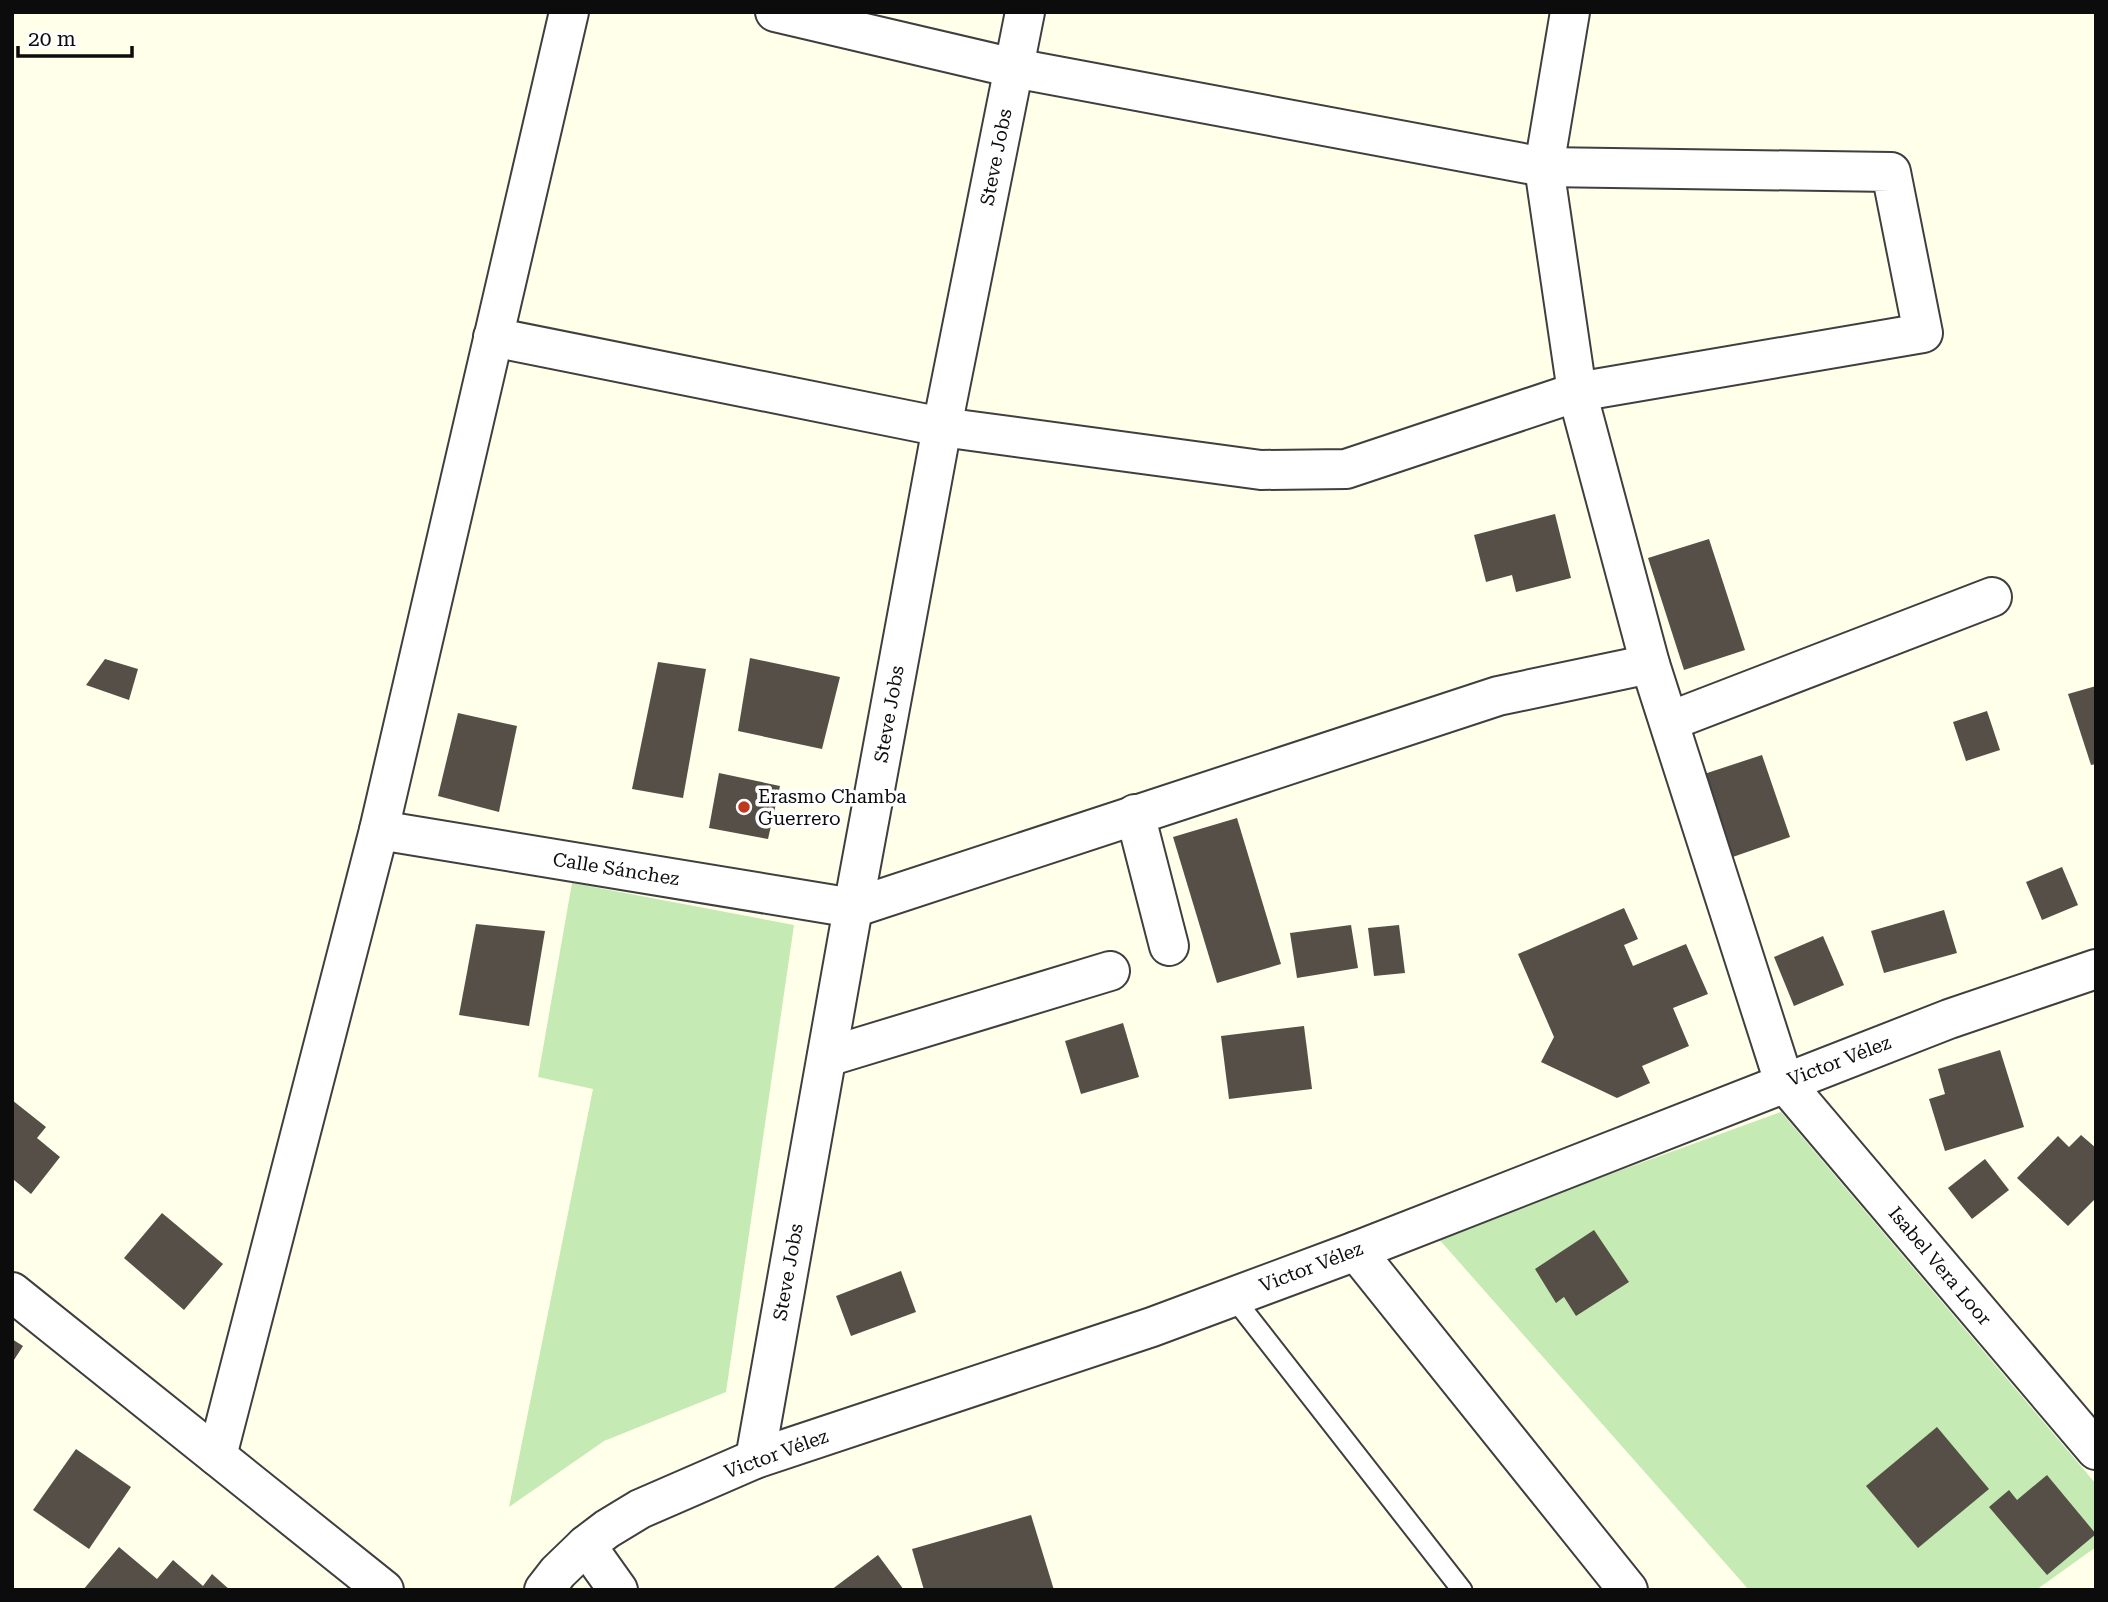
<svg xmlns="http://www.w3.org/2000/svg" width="2108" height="1602" font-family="'Roboto Serif',serif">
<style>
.green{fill:#c5eab3}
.building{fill:#554f48}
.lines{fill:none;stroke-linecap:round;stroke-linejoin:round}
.service-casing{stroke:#3f3f3f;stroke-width:23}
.minor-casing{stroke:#3f3f3f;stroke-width:42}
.service{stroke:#fff;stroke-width:19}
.minor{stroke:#fff;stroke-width:38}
.poi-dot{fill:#c0371f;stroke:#fff;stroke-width:2.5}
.labels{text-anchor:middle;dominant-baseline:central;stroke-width:7;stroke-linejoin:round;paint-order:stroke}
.street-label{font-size:19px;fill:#0c0c0c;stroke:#fff}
.poi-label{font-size:19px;fill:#0c0c0c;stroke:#fff;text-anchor:start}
</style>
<rect width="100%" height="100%" fill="#ffffea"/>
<g class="green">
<polygon points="572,883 794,925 726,1392 604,1441 509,1507 593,1089 538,1077"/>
<polygon points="1781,1112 2096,1484 2096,1547 2036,1590 1749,1590 1437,1237"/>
</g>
<g class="building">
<polygon points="1555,514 1571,578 1516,592 1512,575 1486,582 1474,535"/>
<polygon points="1709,539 1745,650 1684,670 1648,558"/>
<polygon points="750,658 840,677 822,749 738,731"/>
<polygon points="105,659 138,669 129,700 86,685"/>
<polygon points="658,662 706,669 683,798 632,789"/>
<polygon points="2096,686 2096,764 2091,765 2068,694"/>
<polygon points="1987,711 2000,750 1966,761 1953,722"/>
<polygon points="458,713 517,726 499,812 438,796"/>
<polygon points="1762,755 1790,837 1727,859 1698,776"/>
<polygon points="719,773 780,786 768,839 709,828"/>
<polygon points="1237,818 1281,964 1217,983 1173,837"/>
<polygon points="2062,867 2078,905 2042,920 2026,882"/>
<polygon points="1624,908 1638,939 1624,945 1633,966 1686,944 1708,994 1673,1008 1689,1046 1642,1066 1650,1083 1617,1098 1541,1062 1554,1037 1518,954"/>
<polygon points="1944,910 1957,953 1884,973 1871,931"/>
<polygon points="476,924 545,931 529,1026 459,1015"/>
<polygon points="1351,925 1358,968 1297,978 1290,933"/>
<polygon points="1399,925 1405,973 1374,976 1368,928"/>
<polygon points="1823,936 1844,985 1794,1006 1774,957"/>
<polygon points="1123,1023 1139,1077 1081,1094 1065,1041"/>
<polygon points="1304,1026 1312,1089 1229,1099 1221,1036"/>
<polygon points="2000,1050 2024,1127 1945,1151 1929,1099 1945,1094 1938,1069"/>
<polygon points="12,1100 46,1127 37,1138 60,1157 31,1194 14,1180 12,1182"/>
<polygon points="2081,1135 2096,1148 2096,1198 2068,1226 2017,1178 2058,1136 2069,1147"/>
<polygon points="1985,1159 2009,1190 1972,1219 1948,1188"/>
<polygon points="162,1213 223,1264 184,1310 124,1258"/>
<polygon points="1594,1230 1629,1282 1576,1316 1564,1297 1556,1303 1535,1269"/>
<polygon points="901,1271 916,1312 851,1336 836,1296"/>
<polygon points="12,1339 23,1346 12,1363"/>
<polygon points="1937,1427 1989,1489 1918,1548 1866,1486"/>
<polygon points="76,1449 131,1487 89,1549 33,1510"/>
<polygon points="2047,1475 2096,1534 2047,1575 1989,1507 2009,1490 2017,1500"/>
<polygon points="1031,1515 1054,1590 924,1590 912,1549"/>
<polygon points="119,1547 157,1579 173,1560 203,1586 212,1574 230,1590 83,1590"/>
<polygon points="878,1555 904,1590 831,1590 847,1578"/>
</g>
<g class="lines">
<g class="service-casing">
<polyline id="service" points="1233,1297 1462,1590"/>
</g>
<g class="minor-casing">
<g id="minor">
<polyline points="1570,12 1544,167 1577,392 1650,664 1784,1082 2096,1450"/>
<polyline points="493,337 942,427 1261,470 1346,469 1577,392 1923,333 1891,172 1544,167 1014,68 775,12"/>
<polyline points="1670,721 1992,597"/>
<polyline points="1135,814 1169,946"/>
<polyline points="379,830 853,908 1498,696 1650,664"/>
<polyline points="827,1057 1110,971"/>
<polyline points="1356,1251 1628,1590"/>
<polyline points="12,1292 384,1590"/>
<polyline points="217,1456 379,830 569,12"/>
<polyline points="755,1459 853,908 942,427 1025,12"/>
<polyline points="586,1545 618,1590"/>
<polyline points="544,1590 558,1572 586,1545 607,1529 640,1509 755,1459 1152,1327 1356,1251 1949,1019 2096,969"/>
</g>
</g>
<use href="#service" class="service"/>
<use href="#minor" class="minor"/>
</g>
<circle class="poi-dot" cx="744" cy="807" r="7"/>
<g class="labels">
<g class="street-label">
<text transform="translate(996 157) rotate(-79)">Steve Jobs</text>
<text transform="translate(889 714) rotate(-80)">Steve Jobs</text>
<text transform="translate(616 869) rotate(9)">Calle Sánchez</text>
<text transform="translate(1839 1061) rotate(-21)">Victor Vélez</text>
<text transform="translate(1940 1266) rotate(50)">Isabel Vera Loor</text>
<text transform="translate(1311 1267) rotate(-21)">Victor Vélez</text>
<text transform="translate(788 1272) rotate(-80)">Steve Jobs</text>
<text transform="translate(776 1454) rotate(-20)">Victor Vélez</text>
</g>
<g class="poi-label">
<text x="758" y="796">Erasmo Chamba<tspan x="758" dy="22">Guerrero</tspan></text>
</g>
</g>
<rect width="2108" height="1602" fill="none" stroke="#0c0c0c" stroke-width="28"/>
<path d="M18 46v10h114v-10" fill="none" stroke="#0c0c0c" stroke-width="3.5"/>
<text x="28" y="46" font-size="21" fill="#0c0c0c" stroke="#ffffff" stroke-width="5" paint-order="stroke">20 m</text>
</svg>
